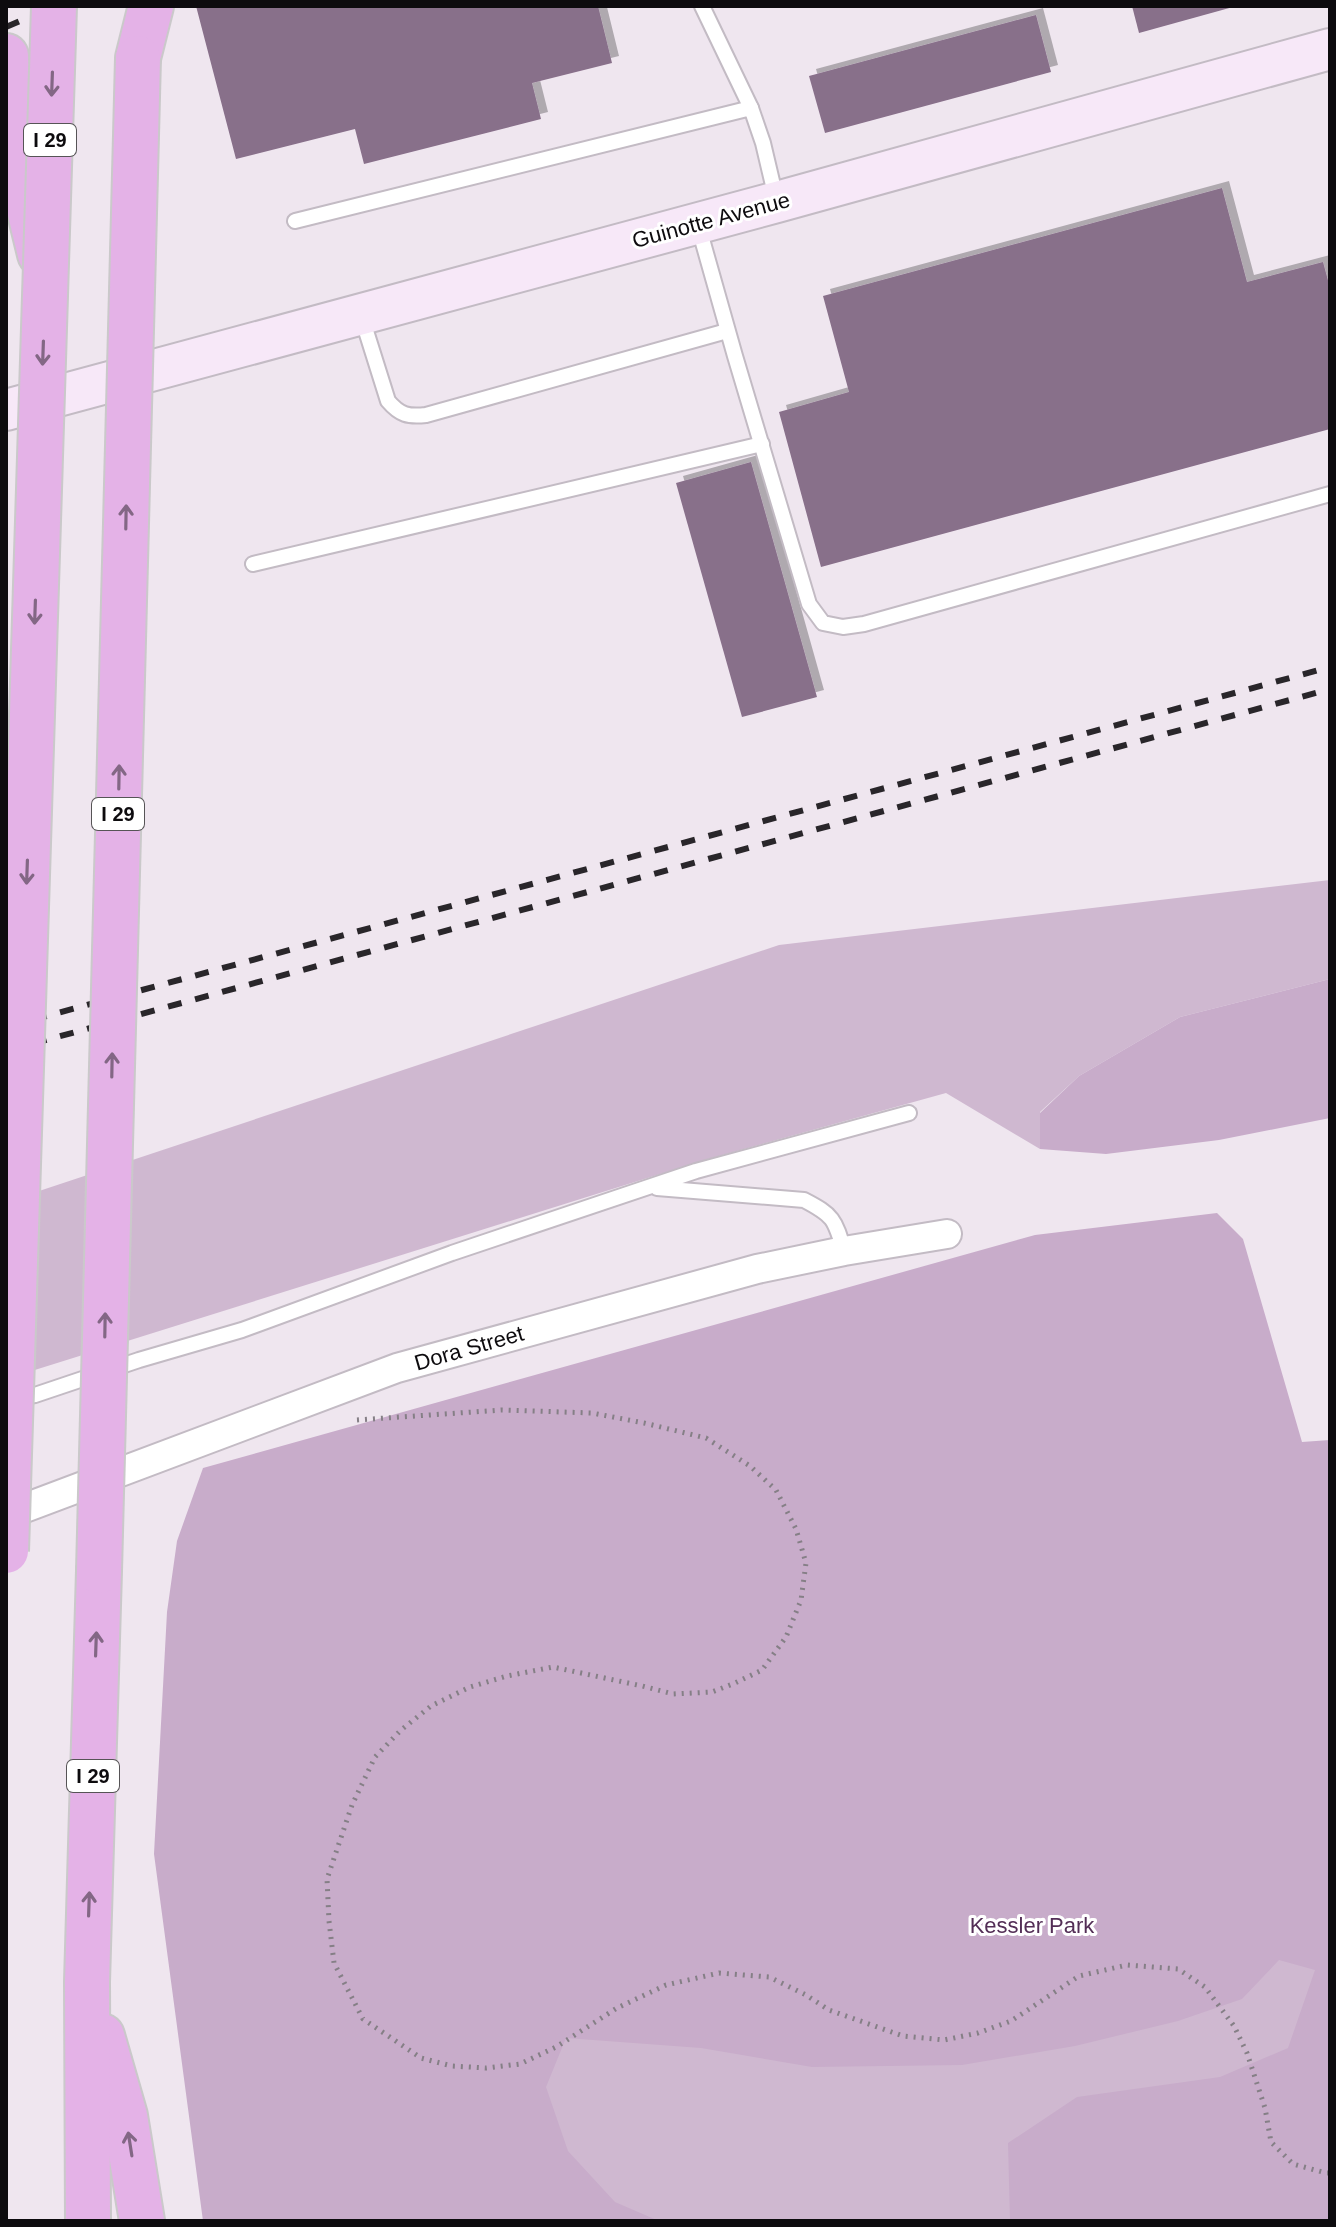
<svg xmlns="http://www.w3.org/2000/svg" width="1336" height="2227" font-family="Arial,sans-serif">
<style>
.green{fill:#cfb8d0}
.forest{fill:#c8acca}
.building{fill:#886f8a;filter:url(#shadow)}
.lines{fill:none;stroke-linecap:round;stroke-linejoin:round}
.lane-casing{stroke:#c3bbc4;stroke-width:18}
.street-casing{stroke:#c3bbc4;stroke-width:32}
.secondary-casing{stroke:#c3bbc4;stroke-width:44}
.highway-casing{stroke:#cac9ca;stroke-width:48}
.path{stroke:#857f86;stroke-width:5;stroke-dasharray:2 6;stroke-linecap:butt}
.lane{stroke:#fff;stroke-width:14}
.street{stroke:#fff;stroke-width:28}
.secondary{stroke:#f7e8f8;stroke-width:40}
.highway{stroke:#e4b2e7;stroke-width:44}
.rail{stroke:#29262a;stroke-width:6;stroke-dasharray:14 14;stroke-linecap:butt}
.highway-bridge-casing{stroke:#cac9ca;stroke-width:48;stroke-linecap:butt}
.highway-bridge{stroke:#e4b2e7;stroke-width:44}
.oneway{stroke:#836785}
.labels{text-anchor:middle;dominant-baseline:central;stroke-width:6;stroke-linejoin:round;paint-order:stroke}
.shield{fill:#fff;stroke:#565456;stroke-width:2}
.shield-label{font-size:20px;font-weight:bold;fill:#0d0b0e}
.street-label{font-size:22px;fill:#0d0b0e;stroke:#fff}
.park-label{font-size:22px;fill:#532e56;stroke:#fff}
</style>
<defs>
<filter id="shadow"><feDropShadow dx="7" dy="-7" stdDeviation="0" flood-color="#0004"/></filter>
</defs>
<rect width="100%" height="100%" fill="#efe6ef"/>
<g class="green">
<polygon points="1330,880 1330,979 1180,1017 1079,1076 1040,1112 1040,1149 946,1093 708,1159 6,1379 6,1202 779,945"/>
<polygon points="1330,1523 1330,2221 207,2221"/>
</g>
<g class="forest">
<polygon points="1330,979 1330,1118 1219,1140 1106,1154 1040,1149 1040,1113 1079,1076 1180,1017"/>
<polygon points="1217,1213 1243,1239 1302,1442 1330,1440 1330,2221 1010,2221 1008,2143 1077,2097 1220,2077 1288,2048 1315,1970 1279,1960 1242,1999 1178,2021 1075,2046 962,2065 812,2067 701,2048 566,2038 546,2087 568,2151 615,2202 659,2221 203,2221 154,1854 167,1612 177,1541 203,1468 1035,1235"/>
</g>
<g class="building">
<polygon points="196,6 598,6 612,63 532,83 541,119 364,164 355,129 236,159"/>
<polygon points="1132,6 1233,6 1233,7 1139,33"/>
<polygon points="1036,15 1051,72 825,133 809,76"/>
<polygon points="1222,188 1247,282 1323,262 1330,288 1330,429 821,567 779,412 849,392 823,296"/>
<polygon points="751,462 817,697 742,717 676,483"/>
</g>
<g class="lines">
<g class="lane-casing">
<g id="lane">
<polyline points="702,6 751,108"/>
<polyline points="295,221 751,108 763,143 776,198"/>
<polyline points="698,225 735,356 809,604 823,623 843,627 864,624 1330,494"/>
<path d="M 361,315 L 388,401 C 400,415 408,417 426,415 L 727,331"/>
<polyline points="253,564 762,444"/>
<path d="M 657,1188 L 804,1200 C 833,1215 835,1219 844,1251"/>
<polyline points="14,1398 35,1395 139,1360 242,1330 452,1253 696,1171 909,1113"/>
</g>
</g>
<g class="street-casing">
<polyline id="street" points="6,1515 397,1368 757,1269 844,1251 947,1234"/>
</g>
<g class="secondary-casing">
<polyline id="secondary" points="6,410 777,202 1330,49"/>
</g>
<g class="highway-casing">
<g id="highway">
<polyline points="6,56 14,147 40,254"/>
<polyline points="138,58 151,6"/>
<polyline points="102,2036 125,2116 142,2221"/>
<polyline points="88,2221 87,1982 99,1571"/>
</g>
</g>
<polyline class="path" points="357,1420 502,1410 592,1413 644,1423 706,1438 750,1466 776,1490 796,1529 806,1563 801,1600 786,1637 762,1670 735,1683 712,1692 673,1694 642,1686 553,1667 507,1676 470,1687 431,1706 401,1730 375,1757 352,1805 327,1879 329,1921 334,1963 363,2019 421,2058 452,2066 486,2068 520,2064 556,2047 617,2008 666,1985 719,1973 769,1977 806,1995 829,2010 903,2036 944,2040 978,2033 1011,2021 1079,1976 1127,1965 1178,1969 1205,1987 1234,2026 1247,2053 1265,2108 1271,2142 1293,2164 1326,2173 1330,2173"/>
<use href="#lane" class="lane"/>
<use href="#street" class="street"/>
<use href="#secondary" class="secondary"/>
<use href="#highway" class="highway"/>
<g class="rail">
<polyline points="6,27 55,6"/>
<polyline points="6,1027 1330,667"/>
<polyline points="6,1051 1330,689"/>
</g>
<g class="highway-bridge-casing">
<g id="highway-bridge">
<polyline points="6,1551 54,6"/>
<polyline points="99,1571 138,58"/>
</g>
</g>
<use href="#highway-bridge" class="highway-bridge"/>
</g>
<defs><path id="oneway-shaft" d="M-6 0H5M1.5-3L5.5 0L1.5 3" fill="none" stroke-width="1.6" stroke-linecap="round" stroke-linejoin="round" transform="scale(2)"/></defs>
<g class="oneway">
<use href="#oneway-shaft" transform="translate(52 84) rotate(92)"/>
<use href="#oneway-shaft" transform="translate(43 353) rotate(92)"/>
<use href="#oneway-shaft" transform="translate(126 517) rotate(-89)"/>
<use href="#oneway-shaft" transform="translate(35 612) rotate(92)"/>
<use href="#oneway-shaft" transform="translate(119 777) rotate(-89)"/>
<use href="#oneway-shaft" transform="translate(27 872) rotate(92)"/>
<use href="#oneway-shaft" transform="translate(112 1065) rotate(-89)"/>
<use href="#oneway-shaft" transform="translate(105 1325) rotate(-89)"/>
<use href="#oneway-shaft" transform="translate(96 1644) rotate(-88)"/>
<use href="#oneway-shaft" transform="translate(89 1904) rotate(-88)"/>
<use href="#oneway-shaft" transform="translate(130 2144) rotate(-99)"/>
</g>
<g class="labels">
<g class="shield">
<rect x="24" y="124" width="52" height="32" rx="6"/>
<rect x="92" y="798" width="52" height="32" rx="6"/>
<rect x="67" y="1760" width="52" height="32" rx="6"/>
</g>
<g class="shield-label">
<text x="50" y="140">I 29</text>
<text x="118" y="814">I 29</text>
<text x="93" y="1776">I 29</text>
</g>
<g class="street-label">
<text transform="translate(711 220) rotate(-15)">Guinotte Avenue</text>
<text transform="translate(469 1348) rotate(-16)">Dora Street</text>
</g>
<g class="park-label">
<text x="1032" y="1925">Kessler Park</text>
</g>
</g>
<rect width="1336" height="2227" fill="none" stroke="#0d0b0e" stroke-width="16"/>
</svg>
